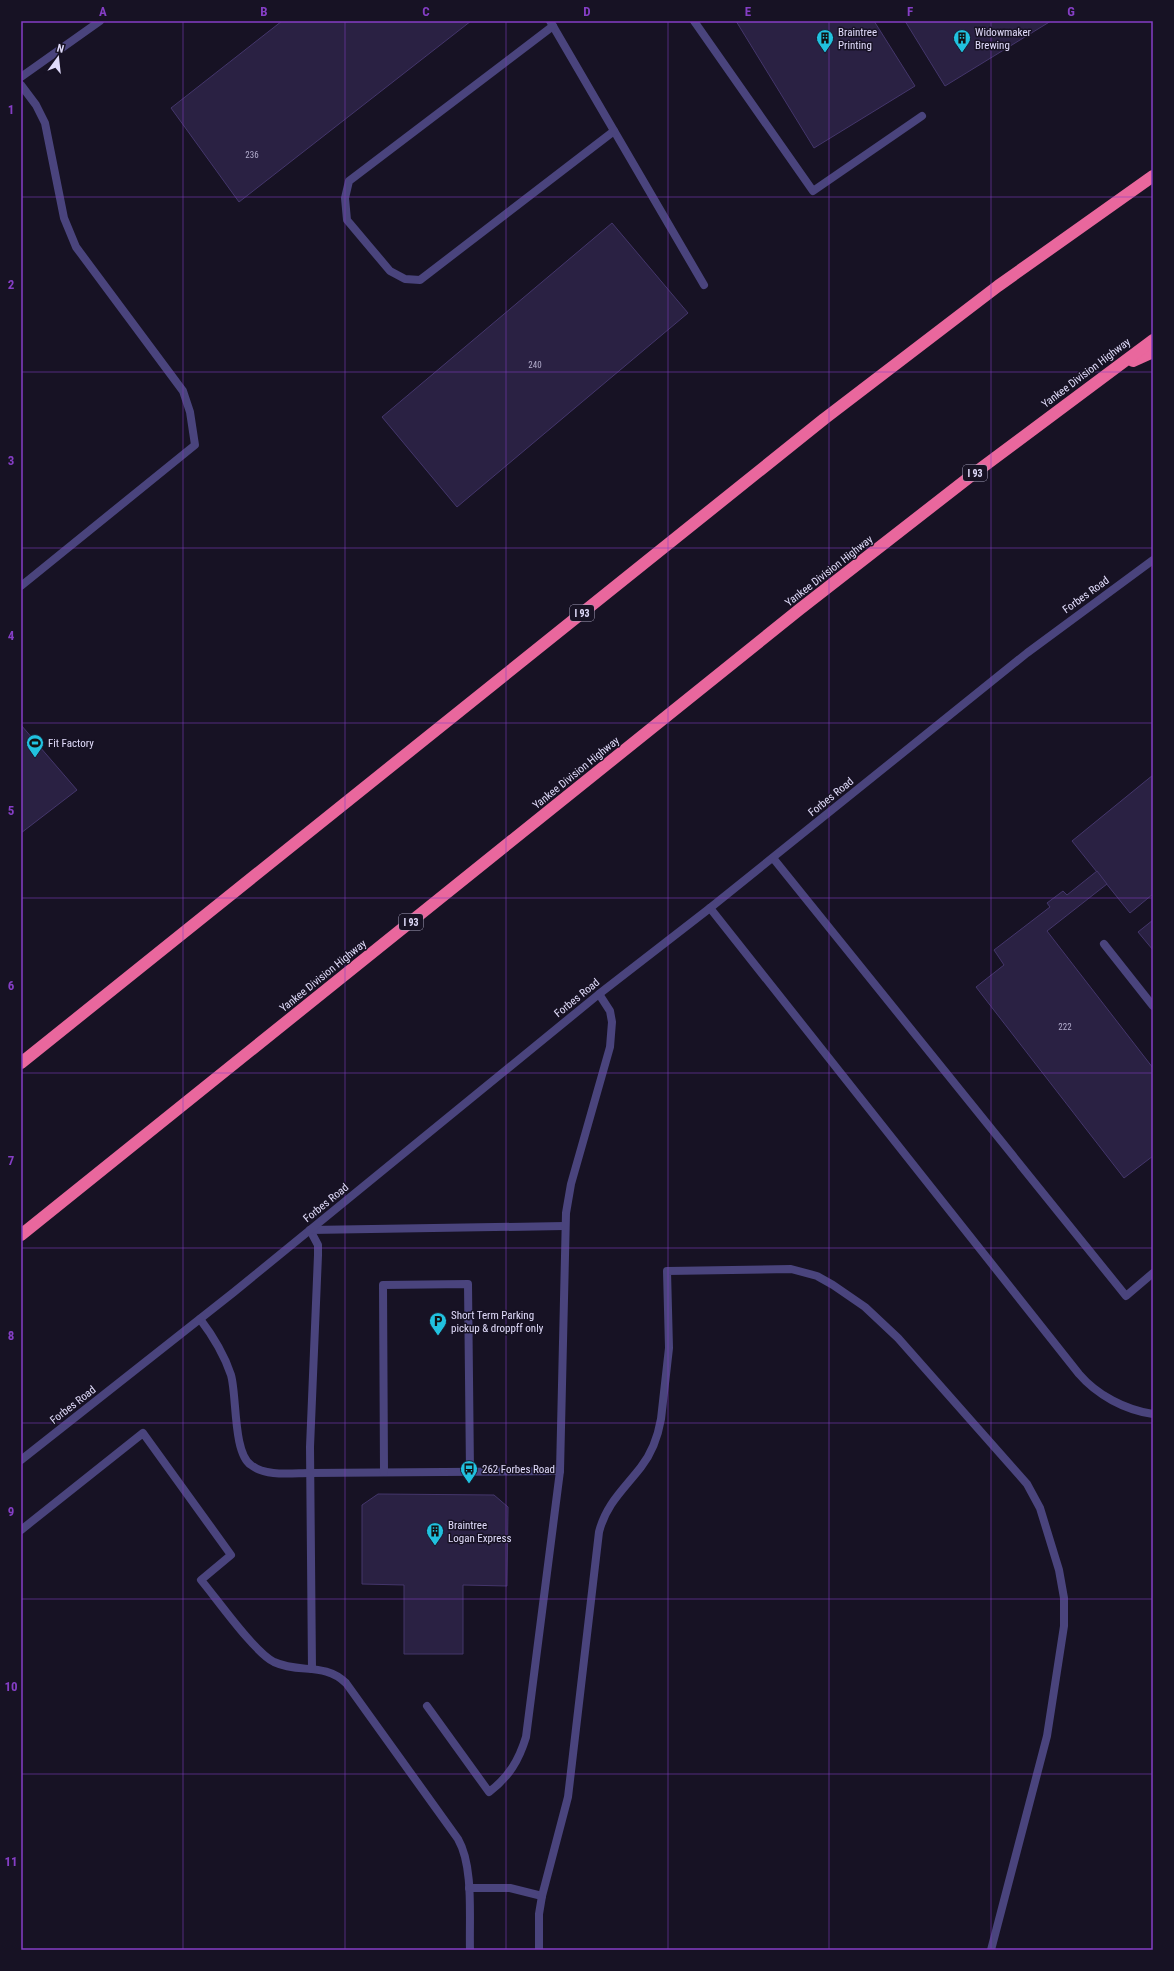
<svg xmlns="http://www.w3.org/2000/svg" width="1174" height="1971" font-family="'Roboto Condensed',sans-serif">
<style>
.building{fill:#2a2143;stroke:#44366b}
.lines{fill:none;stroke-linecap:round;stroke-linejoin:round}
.service{stroke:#4a447d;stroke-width:8}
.minor{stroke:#4a447d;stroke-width:8}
.tertiary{stroke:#4a447d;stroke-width:8}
.motorway{stroke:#e9679d;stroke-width:12}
.grid{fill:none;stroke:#853ec5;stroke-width:1;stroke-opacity:0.55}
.labels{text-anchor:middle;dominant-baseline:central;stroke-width:3;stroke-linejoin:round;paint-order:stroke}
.number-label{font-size:9px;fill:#b2accc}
.shield{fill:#171224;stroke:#a49fba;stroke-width:1}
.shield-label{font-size:10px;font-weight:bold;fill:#e0dbfa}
.poi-label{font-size:11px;fill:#e0dbfa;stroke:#171224;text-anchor:start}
.street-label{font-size:11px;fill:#e0dbfa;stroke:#171224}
.neatline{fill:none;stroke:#853ec5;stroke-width:1.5}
.grid-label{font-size:13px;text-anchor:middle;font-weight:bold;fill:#853ec5}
</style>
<rect width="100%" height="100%" fill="#171224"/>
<g class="building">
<polygon points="282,21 471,21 239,202 171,108"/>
<polygon points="736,21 874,21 915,86 814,148"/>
<polygon points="905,21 1051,21 945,86"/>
<polygon points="612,223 688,313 457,507 382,417"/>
<polygon points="21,725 77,790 21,833"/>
<polygon points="1153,775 1153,894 1130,913 1072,841"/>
<polygon points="1097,871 1107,884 1047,931 1153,1068 1153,1156 1124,1178 976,987 1004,965 994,950 1050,907 1047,903 1063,891 1067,895"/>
<polygon points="1153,920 1153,950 1138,932"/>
<polygon points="378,1494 494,1495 508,1507 507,1586 463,1585 463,1654 404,1654 404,1585 362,1584 362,1505"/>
</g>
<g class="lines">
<g class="service">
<polyline points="550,21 704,285"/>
<polyline points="694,21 813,191 922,116"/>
<polyline points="553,26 349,181 345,198 347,220 390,271 405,279 420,280 614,131"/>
<polyline points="21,85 36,105 45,123 64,218 76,247 183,391 190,412 195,445 21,586"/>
<polyline points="773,858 1126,1296 1153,1273"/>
<path d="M 710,908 L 1079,1374 C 1097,1395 1125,1410 1153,1414"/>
<polyline points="1104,944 1153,1006"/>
<polyline points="310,1230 318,1245 318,1255 310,1447 312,1669"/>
<polyline points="310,1230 565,1226"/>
<path d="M 200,1319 C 213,1336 224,1354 231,1375 C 237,1396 233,1453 251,1465 C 266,1477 292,1473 310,1473 L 560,1471 L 566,1213 L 571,1184 L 610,1047 L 612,1022 L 610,1011 L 599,994"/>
<polyline points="384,1472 383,1285 468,1284 470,1472"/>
<path d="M 21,1530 L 143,1433 L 231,1555 L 201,1580 C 217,1599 254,1652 274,1662 C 300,1674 324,1662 346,1683 L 458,1839 C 474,1867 469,1917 470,1950"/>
<path d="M 427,1706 L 489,1792 C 509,1777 519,1760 526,1737 L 560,1471"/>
<polyline points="469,1888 510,1888 542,1896"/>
<path d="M 539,1950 L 539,1914 L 542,1896 L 568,1797 L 599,1532 C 606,1504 624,1489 641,1467 C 652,1453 658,1436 661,1419 L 669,1348 L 667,1271 L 791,1269 L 817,1276 L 833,1285 L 865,1307 L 898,1338 L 1027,1484 L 1040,1508 L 1059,1570 L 1064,1598 L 1064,1626 L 1047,1736 L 991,1950"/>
</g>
<polyline class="minor" points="21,77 100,21"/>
<polyline class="tertiary" points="21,1460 234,1292 599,994 710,908 1027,653 1153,560"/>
<g class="motorway">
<polyline points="1133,361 1153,352"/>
<polyline points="21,1063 824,419 998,286 1153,176"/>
<polyline points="21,1235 800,609 976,472 1153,340"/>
</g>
</g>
<path class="grid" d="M 183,21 L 183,1950M 345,21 L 345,1950M 506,21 L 506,1950M 668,21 L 668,1950M 829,21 L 829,1950M 991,21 L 991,1950M 21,197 L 1153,197M 21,372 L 1153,372M 21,548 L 1153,548M 21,723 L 1153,723M 21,898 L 1153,898M 21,1073 L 1153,1073M 21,1248 L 1153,1248M 21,1423 L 1153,1423M 21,1599 L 1153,1599M 21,1774 L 1153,1774"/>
<defs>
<g id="building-pin" transform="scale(0.9)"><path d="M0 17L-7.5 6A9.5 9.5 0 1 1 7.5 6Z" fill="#21c1df" stroke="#171224"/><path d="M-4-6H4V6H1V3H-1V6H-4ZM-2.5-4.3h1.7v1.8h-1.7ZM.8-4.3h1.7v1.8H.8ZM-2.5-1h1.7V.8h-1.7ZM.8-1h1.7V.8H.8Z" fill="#111"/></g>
<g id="stadium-pin" transform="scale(0.9)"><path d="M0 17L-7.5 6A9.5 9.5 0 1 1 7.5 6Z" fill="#21c1df" stroke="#171224"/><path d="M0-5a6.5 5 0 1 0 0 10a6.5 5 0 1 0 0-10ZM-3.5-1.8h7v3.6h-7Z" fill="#111"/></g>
<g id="parking-pin" transform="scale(0.9)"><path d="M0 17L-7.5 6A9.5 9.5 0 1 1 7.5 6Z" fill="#21c1df" stroke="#171224"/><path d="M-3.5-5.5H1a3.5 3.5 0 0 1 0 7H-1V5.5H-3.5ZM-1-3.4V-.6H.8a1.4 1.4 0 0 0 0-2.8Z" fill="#111"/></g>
<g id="bus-pin" transform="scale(0.9)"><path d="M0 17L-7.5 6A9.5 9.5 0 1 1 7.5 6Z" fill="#21c1df" stroke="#171224"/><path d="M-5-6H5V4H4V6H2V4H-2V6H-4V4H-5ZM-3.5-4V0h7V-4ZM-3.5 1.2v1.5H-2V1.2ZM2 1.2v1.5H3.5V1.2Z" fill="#111"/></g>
</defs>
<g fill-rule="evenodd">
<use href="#building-pin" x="825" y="38"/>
<use href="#building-pin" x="962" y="38"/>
<use href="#stadium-pin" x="35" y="743"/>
<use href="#parking-pin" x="438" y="1321"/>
<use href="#bus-pin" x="469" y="1469"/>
<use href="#building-pin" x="435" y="1531"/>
</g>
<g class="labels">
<g class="number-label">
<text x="252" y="155">236</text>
<text x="535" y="365">240</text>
<text x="1065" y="1027">222</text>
</g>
<g class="shield">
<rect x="963" y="465" width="24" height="16" rx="3"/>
<rect x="570" y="605" width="24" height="16" rx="3"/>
<rect x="399" y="914" width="24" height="16" rx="3"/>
</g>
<g class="shield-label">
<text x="975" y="473">I 93</text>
<text x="582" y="613">I 93</text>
<text x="411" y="922">I 93</text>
</g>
<g class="poi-label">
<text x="838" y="32">Braintree<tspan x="838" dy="13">Printing</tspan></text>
<text x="975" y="32">Widowmaker<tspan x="975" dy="13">Brewing</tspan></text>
<text x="48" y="743">Fit Factory</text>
<text x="451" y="1315">Short Term Parking<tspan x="451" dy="13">pickup &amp; droppff only</tspan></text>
<text x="482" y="1469">262 Forbes Road</text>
<text x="448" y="1525">Braintree<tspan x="448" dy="13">Logan Express</tspan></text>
</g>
<g class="street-label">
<text transform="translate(1086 373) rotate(-37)">Yankee Division Highway</text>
<text transform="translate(829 571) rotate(-38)">Yankee Division Highway</text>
<text transform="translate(1086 595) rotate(-36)">Forbes Road</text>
<text transform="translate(576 773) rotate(-39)">Yankee Division Highway</text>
<text transform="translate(831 797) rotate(-39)">Forbes Road</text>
<text transform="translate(323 976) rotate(-39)">Yankee Division Highway</text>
<text transform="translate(577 998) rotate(-39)">Forbes Road</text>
<text transform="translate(326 1203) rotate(-39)">Forbes Road</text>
<text transform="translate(73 1405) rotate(-38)">Forbes Road</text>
</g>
</g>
<rect width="1174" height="1971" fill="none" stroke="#171224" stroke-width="44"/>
<g transform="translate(58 58) rotate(15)" stroke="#171224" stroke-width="3" paint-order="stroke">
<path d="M0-3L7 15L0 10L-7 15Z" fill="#e0dbfa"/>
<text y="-6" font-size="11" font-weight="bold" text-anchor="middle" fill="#e0dbfa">N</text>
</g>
<rect x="22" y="22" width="1130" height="1927" class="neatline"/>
<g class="grid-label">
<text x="103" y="16">A</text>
<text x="264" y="16">B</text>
<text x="426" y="16">C</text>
<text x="587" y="16">D</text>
<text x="748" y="16">E</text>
<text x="910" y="16">F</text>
<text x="1071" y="16">G</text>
<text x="11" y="114">1</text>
<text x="11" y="289">2</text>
<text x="11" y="465">3</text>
<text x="11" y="640">4</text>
<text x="11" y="815">5</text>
<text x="11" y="990">6</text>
<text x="11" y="1165">7</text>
<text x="11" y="1340">8</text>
<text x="11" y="1516">9</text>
<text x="11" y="1691">10</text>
<text x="11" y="1866">11</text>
</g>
</svg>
